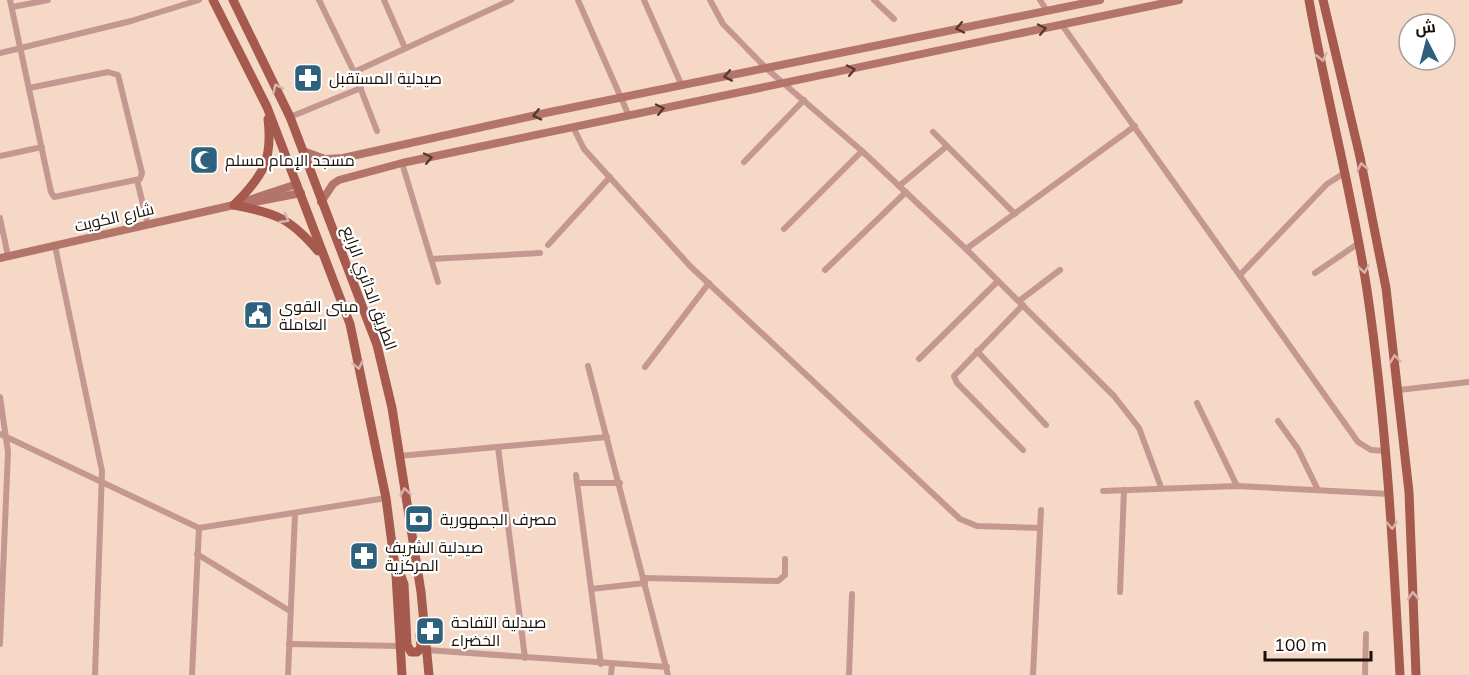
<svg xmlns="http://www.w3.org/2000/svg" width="1469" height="675" font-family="Mulish,Cairo,sans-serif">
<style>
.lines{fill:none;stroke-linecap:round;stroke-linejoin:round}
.street{stroke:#c49890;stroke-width:6}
.secondary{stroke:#b3756a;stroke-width:8}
.primary{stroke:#a65a4e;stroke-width:9}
.oneway{stroke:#573830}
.oneway2{stroke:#d7b5af}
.labels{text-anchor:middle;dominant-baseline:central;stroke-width:4.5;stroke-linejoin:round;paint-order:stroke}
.poi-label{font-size:16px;fill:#191009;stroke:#fff;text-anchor:start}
.street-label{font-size:16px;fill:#191009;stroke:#fff}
</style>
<rect width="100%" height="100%" fill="#f5d9c6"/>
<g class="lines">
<g class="street">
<polyline points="10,0 51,192 54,197 140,179 142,173 118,75 108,72 29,88"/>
<polyline points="319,0 354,72 377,131"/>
<polyline points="384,0 405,48"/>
<polyline points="578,0 629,116"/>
<polyline points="644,0 682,86"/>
<polyline points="710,0 723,24 767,69 862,151 966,249 1114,396 1139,428 1161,487"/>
<polyline points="874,0 894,19"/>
<polyline points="1040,0 1047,11"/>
<polyline points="12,7 48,0"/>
<polyline points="1062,25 1358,442 1371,450 1386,451"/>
<polyline points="0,53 131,21 199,0"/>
<polyline points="354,72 511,0"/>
<polyline points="290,117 361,88"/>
<polyline points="573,127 584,149 690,266 960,519 977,526 1040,528"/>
<polyline points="933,132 1015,214"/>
<polyline points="0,156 42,147"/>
<polyline points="744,162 804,100"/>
<polyline points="402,163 438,282"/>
<polyline points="137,180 148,225"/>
<polyline points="899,186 947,146"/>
<polyline points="0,218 8,256"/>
<polyline points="784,229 862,151"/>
<polyline points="548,245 610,177"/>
<polyline points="55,246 102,471 95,675"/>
<polyline points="966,249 1135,126"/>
<polyline points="431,259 540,253"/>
<polyline points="825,270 906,192"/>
<polyline points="1315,273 1359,243"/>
<polyline points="1240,275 1327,184 1346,172"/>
<polyline points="1019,301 1060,270"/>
<polyline points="977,351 1046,425"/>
<polyline points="919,359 998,281"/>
<polyline points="588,366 668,675"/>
<polyline points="645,367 709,283"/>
<polyline points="1399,390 1469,382"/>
<polyline points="0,397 8,452 0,644"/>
<polyline points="1197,403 1237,486"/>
<polyline points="1278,421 1298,449 1318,490"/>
<polyline points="0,434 199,528 386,498"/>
<polyline points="498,447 525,658"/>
<polyline points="1023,450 957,383 954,376 1023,305"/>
<polyline points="399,456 607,437"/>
<polyline points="576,475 601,664"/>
<polyline points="577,483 620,483"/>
<polyline points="1103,491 1237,486 1390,494"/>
<polyline points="197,554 290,611"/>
<polyline points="644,578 778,581 785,575 785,559"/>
<polyline points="591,589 645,583"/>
<polyline points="1120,592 1124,490"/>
<polyline points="289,644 400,646"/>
<polyline points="427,650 667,667"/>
<polyline points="192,675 199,528"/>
<polyline points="288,675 295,514"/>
<polyline points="611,675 612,665"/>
<polyline points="849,675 852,594"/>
<polyline points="1033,675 1041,510"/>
<polyline points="1365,675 1366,634"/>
</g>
<g class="secondary">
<polyline points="303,151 325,159 343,158 550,112 1100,0"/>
<polyline points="321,202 333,184 339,180 402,163 1179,0"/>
<polyline points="244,204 301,193"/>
<polyline points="0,258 234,205 297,184"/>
</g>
<g class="primary">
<polyline points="213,0 267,107 350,324 386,498 396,575 402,675"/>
<polyline points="233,0 290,117 377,345 392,408 421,592 429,675"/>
<path d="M 1309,0 C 1326,97 1352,192 1367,290 C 1386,418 1393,546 1400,675"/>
<polyline points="1323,0 1360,157 1386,288 1409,492 1416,675"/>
<path d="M 234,205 C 263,176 273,160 268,119"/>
<path d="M 234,205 C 276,213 290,218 318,251"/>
<polyline points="396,563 404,584 407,645 411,652 417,652 421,648 420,635"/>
</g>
</g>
<defs><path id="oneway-chevron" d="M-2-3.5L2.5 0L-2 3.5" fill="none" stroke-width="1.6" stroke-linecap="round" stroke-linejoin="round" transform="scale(1.5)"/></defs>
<g class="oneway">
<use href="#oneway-chevron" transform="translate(960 28) rotate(168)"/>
<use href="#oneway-chevron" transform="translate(1042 29) rotate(-12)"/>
<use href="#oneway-chevron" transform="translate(851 70) rotate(-12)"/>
<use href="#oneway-chevron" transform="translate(728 76) rotate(169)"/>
<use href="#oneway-chevron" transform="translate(660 109) rotate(-12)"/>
<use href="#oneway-chevron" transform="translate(537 115) rotate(167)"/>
<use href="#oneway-chevron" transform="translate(428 158) rotate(-12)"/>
</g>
<g class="oneway2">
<use href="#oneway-chevron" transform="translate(1322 57) rotate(77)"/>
<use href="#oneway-chevron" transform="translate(277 88) rotate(-115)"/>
<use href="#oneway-chevron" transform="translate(1362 167) rotate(-102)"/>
<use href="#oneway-chevron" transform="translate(285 219) rotate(30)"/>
<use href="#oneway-chevron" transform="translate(1364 269) rotate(81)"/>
<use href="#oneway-chevron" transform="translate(1395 359) rotate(-97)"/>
<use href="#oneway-chevron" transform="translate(358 365) rotate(78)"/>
<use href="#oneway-chevron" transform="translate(405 492) rotate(-99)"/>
<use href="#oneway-chevron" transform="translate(1392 525) rotate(87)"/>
<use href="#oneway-chevron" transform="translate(1413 596) rotate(-92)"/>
</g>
<defs>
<g id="pharmacy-square" transform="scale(1.5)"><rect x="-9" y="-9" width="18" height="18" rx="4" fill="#2e617e" stroke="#fff"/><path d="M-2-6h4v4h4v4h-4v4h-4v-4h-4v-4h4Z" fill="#fff"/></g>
<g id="mosque-square" transform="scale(1.5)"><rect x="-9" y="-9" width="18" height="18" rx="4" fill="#2e617e" stroke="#fff"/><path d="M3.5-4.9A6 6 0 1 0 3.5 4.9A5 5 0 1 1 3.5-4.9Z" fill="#fff"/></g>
<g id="civic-square" transform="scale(1.5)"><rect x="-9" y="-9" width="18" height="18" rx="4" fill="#2e617e" stroke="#fff"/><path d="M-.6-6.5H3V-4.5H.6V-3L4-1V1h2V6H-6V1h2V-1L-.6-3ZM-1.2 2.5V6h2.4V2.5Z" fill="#fff"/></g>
<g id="bank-square" transform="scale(1.5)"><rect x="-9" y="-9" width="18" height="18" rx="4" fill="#2e617e" stroke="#fff"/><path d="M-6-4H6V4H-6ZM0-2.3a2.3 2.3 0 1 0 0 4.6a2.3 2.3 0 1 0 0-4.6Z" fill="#fff"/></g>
</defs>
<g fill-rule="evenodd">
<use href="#pharmacy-square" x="308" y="78"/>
<use href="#mosque-square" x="204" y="160"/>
<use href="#civic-square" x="258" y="315"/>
<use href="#bank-square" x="419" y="519"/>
<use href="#pharmacy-square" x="364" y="556"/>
<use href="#pharmacy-square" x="430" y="631"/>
</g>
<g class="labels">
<g class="poi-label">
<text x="329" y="78">صيدلية المستقبل</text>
<text x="225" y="160">مسجد الإمام مسلم</text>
<text x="279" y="306">مبنى القوى<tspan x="279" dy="18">العاملة</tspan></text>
<text x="440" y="519">مصرف الجمهورية</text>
<text x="385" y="547">صيدلية الشريف<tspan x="385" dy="18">المركزية</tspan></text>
<text x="451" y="622">صيدلية التفاحة<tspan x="451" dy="18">الخضراء</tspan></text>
</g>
<g class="street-label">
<text transform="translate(114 217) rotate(-13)">شارع الكويت</text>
<text transform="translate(370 288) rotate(70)">الطريق الدائري الرابع</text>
</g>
</g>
<g transform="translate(1427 42) rotate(354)"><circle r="28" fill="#ffffff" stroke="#a39f9d" stroke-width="1.5"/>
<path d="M0-4.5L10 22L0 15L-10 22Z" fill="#2e617e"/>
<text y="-9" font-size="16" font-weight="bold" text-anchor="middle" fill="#191009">ش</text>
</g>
<path d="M1265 651v9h106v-9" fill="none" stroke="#191009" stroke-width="3"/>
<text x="1274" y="651" font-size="18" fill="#191009" stroke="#ffffff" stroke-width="4.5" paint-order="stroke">100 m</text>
</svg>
